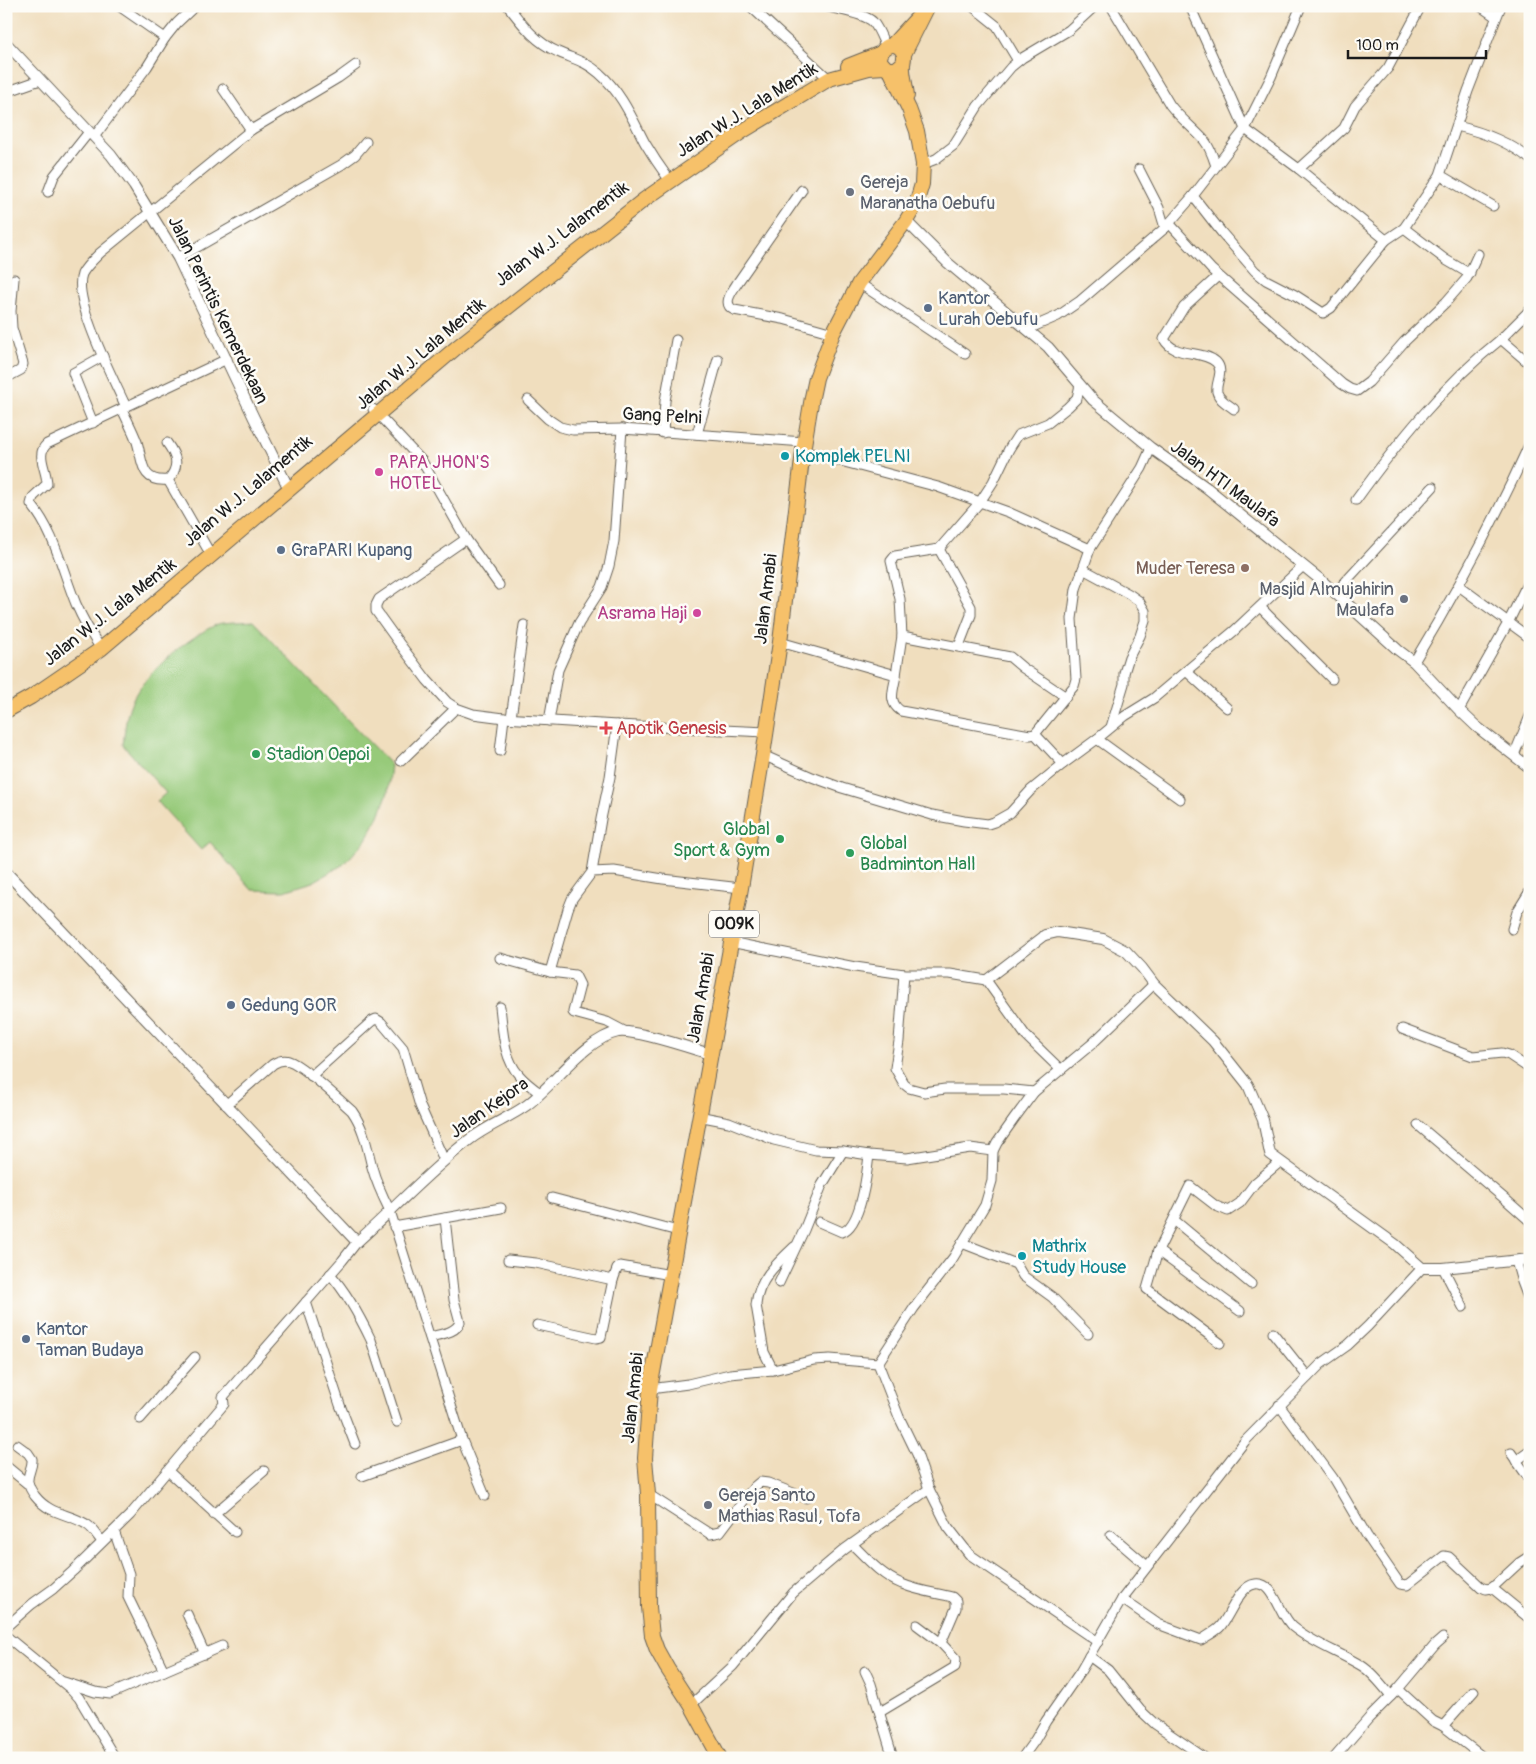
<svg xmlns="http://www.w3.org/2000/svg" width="1536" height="1764" font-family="Pangolin,sans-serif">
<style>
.green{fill:#97ca7a;stroke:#5a734b}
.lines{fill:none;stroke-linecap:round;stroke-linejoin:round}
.minor-casing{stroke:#666055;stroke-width:11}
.tertiary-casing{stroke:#666055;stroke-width:12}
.primary-casing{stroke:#666055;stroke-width:16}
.minor{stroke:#fff;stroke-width:9}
.tertiary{stroke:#fff;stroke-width:10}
.primary{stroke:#f6c16b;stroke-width:14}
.worship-dot{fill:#6b7280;stroke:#fdfcf7;stroke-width:2}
.service-dot{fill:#5c6f8a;stroke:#fdfcf7;stroke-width:2}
.culture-dot{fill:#0f9aa8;stroke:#fdfcf7;stroke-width:2}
.hotel-dot{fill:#d1479c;stroke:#fdfcf7;stroke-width:2}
.education-dot{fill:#8d6e63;stroke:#fdfcf7;stroke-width:2}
.health-dot{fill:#e0444e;stroke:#fdfcf7;stroke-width:2}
.leisure-dot{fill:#2e9e5b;stroke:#fdfcf7;stroke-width:2}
.labels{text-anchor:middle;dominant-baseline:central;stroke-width:5;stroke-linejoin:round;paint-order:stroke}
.shield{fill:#fdfcf7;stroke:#605f5e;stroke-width:1}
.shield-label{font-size:16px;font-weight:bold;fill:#1c1c1c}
.street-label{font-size:18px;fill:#1c1c1c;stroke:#fdfcf7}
.worship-label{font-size:18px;fill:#5b616d;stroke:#fdfcf7;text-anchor:start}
.service-label{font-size:18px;fill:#4e5e75;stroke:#fdfcf7;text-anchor:start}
.culture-label{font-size:18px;fill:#0d838f;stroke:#fdfcf7;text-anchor:start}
.hotel-label{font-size:18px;fill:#b23c85;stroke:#fdfcf7;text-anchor:start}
.education-label{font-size:18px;fill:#785e54;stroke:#fdfcf7;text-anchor:end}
.health-label{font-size:18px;fill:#be3a42;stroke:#fdfcf7;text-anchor:start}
.leisure-label{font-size:18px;fill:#27864d;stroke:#fdfcf7;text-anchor:start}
</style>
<rect width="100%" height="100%" fill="#fdfcf7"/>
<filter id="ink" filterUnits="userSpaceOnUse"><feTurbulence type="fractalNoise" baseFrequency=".02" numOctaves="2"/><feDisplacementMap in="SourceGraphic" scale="10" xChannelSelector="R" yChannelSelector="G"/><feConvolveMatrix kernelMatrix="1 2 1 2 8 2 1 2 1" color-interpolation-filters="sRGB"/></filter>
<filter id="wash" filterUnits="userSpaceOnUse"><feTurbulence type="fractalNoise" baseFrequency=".0096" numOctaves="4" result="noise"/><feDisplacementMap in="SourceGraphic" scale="20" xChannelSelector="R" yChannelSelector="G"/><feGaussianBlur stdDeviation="1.12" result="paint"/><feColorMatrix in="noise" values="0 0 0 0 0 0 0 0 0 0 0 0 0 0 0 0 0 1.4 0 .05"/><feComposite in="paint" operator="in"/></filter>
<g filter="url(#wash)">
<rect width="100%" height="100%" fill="#f0debe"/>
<path class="green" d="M 253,621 L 391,765 L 388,792 L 379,816 L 365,841 L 344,864 L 313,882 L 284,891 L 252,890 L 210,842 L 201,850 L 157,801 L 166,793 L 123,745 C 125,729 126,711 134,697 C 149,670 190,636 218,624 C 223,622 244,622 253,621 Z"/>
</g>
<g filter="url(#ink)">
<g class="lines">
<g class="minor-casing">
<g id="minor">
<polyline points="119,6 165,38"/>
<path d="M 508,6 C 523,25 535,42 558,52 C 573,59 585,61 599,73 C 621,92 632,118 645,143 C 652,155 660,167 668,178"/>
<polyline points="750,6 829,79"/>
<path d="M 825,6 C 838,10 864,13 873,22 C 879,29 882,39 886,47"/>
<polyline points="972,6 997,26 1018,61"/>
<path d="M 1111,6 L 1170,105 C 1180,118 1193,128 1204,140 C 1210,147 1213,157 1216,166"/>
<polyline points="1190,6 1245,129 1299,169 1386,240 1404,228 1440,175 1468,91 1501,6"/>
<polyline points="1480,6 1496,17"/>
<polyline points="223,89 251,130"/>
<polyline points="6,92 40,80"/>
<path d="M 1457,126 C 1482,132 1509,142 1530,159"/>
<polyline points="94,137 147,67 165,38 177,23 195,6"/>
<polyline points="923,164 936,159 953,146 978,106 1011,67 1022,58 1069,30 1095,6"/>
<polyline points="1139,169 1159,208 1165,228"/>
<polyline points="1299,169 1344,128 1355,106 1388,68 1421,6"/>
<polyline points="1440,175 1493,206"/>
<path d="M 802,190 L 738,282 C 733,290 721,304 734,310 L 783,319 L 833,333"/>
<polyline points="48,192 54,176 89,132"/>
<polyline points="1193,196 1222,233 1255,271 1266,280 1295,295 1323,313 1331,308 1386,240"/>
<polyline points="1169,223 1212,270 1342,384 1350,389 1357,391 1369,382 1404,342 1446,302 1467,278 1478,254"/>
<polyline points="1404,228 1446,260 1470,274"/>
<polyline points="178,258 341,165 355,155 366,142"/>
<path d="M 1218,276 L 1184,307 L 1164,339 C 1174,358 1201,349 1216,362 C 1225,371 1215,383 1217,392 C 1219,400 1228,404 1234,409"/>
<polyline points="859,283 965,354"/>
<polyline points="1028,329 1058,316 1080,301 1165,228 1193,196 1245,129 1271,77 1301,6"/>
<polyline points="1501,339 1530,310"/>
<polyline points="6,378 21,370 23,364 12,328 11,311 14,279"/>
<polyline points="528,400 548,419 560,427 573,430 622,429 804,442"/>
<path d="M 126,407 C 114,380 72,300 82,274 C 86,266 94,259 100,253 L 251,130 L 338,78 L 356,65"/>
<path d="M 122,409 C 127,420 133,431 137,442 C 143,461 140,483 168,480"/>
<polyline points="373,409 422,461 466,539 499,585"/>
<polyline points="93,423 73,373 103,356"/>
<polyline points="663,433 665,401 676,340"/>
<polyline points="697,434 718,359"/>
<path d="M 167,443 C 177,457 180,466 168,480 L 207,548 L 212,555"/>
<polyline points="803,451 938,487 1008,512 1090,549"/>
<path d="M 1356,500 C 1398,442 1445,383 1501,339 L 1530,364"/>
<polyline points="466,539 379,599 376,605 376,611 399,643 427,680 447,702 456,708 473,714 504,718 617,725 610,777 601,819 592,872 572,899 568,909 550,972"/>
<polyline points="939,549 971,607 971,615 959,646"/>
<polyline points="1083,569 1129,594 1139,601 1145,611 1145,621 1140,636 1129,657 1124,673 1124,684 1111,727"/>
<polyline points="1459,586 1530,638"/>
<polyline points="1335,593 1433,487"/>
<polyline points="1260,607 1332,679"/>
<polyline points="902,636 1010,657 1023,668 1066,697"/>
<path d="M 780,642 L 896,675 C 894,689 887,702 901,711 L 1030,735 L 1035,734 L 1074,686 L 1076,679 L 1072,619 L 1076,589 L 1090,549 L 1142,468 L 1151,448"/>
<path d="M 101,649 C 91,634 83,620 76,604 C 62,570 55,533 31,504 L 33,497 L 47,484 C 47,470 35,454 47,444 L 227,359"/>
<path d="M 1414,662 C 1457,591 1495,520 1530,443"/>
<polyline points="1186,671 1227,708"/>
<polyline points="896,675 902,636 900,599 891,561 895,556 939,549 980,502 993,482 1009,449 1018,435 1048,423 1068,407 1077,398 1080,385"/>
<polyline points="1459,710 1508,623 1530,578"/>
<polyline points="511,718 524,625"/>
<polyline points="549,721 558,670 579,623 602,587 609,566 614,541 622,429"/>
<polyline points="617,725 766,732"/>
<polyline points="1035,734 1063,764"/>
<polyline points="1097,739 1180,799"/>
<polyline points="500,751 504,718"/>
<polyline points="763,755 812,777 842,788 932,815 964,821 988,824 994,822 1010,813 1031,790 1063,764 1097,739 1125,716 1154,698 1186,671 1234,631 1303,566"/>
<polyline points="1514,755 1530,716"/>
<polyline points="401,761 456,708"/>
<polyline points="592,872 614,871 663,879 741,888"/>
<polyline points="1512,929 1517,912 1530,891"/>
<polyline points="1045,935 986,980 1026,1036 1060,1069"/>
<polyline points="730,942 855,967 904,974 950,974 986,980"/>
<polyline points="500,958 550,972 575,975 580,985 573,1012 574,1013 607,1022 626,1032"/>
<polyline points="904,974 899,1041 895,1068 904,1084 909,1088 924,1092 945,1089 1004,1089 1034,1092"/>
<path d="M 500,1007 C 503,1030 503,1057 519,1075 C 525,1082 533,1088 540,1093"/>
<polyline points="1402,1029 1473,1056 1502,1053 1509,1055 1530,1069"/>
<polyline points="311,1076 372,1021 376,1019 381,1022 403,1048 420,1106 444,1160"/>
<path d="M 226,1105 L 273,1064 C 278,1061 283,1059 289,1061 C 301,1064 340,1100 352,1111 C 364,1128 367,1147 372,1167 C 376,1182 383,1197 390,1211 L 462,1440 L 485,1496"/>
<polyline points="698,1116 729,1122 774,1140 816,1150 843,1151 869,1155 907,1158 970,1148 993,1151"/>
<polyline points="1418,1125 1505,1199 1530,1221"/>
<polyline points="552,1198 678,1231"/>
<polyline points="1174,1220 1251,1284"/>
<path d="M 819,1222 L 842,1232 C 861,1226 867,1173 869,1155"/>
<polyline points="394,1227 501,1208"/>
<polyline points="962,1243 1016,1264 1023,1276 1052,1297 1088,1334"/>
<polyline points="1158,1251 1240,1311"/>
<polyline points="508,1260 536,1263 613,1280 617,1269 620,1266 671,1275"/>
<polyline points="1516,1261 1522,1282 1530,1303"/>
<polyline points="1443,1268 1463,1307"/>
<path d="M 330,1274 C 347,1293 360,1317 371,1340 L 397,1422"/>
<polyline points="779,1283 804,1230 822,1185 843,1151"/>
<polyline points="306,1302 340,1405 355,1444"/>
<polyline points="537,1325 596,1338 601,1337 613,1280"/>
<polyline points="1273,1333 1308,1377"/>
<path d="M 430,1337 C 441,1334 456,1333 460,1322 L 454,1300 L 445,1218"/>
<polyline points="1220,1343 1147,1289 1158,1251 1190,1186 1216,1206 1228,1211 1240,1203 1255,1183 1280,1162"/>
<polyline points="878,1363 899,1417 917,1454 929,1489 948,1527 969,1554 1098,1642"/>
<path d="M 773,1370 L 764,1352 L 756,1305 C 758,1280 777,1263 794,1247"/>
<polyline points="650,1389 688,1384 730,1374 773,1370 814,1360 830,1359 878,1363 914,1308 953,1258 985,1205 992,1181 993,1151 997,1143 1014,1119 1034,1092 1093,1043 1154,984"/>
<polyline points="1279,1405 1333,1478 1367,1536 1400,1584 1407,1585 1444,1556 1449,1557 1481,1587 1486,1589 1492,1588 1530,1619"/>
<polyline points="140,1419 195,1357"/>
<path d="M 17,1445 L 28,1453 L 32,1459 C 33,1467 27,1474 28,1482 C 29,1487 32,1492 35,1496 C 50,1515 68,1513 86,1524 C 93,1528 97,1535 102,1542"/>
<polyline points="1511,1453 1530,1480"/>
<polyline points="1516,1461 1530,1451"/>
<polyline points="6,1466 29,1485"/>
<polyline points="168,1471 235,1532"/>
<polyline points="362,1476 462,1440"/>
<polyline points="648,1494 710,1534 720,1532 754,1487 760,1482 768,1483 806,1498"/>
<polyline points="214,1514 264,1471"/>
<polyline points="1111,1535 1147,1566"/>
<path d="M 852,1544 C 867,1559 882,1576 902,1584 C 918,1591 936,1593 952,1597 L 956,1601 L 956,1608 L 941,1643 L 956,1659 L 955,1667 L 880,1712"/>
<polyline points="1492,1588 1519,1563 1530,1556"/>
<path d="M 1122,1599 L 1158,1624 L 1201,1640 C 1207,1636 1215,1632 1220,1627 C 1230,1616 1239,1586 1255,1584 C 1275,1581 1278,1614 1293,1627 C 1314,1644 1339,1652 1362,1666 C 1373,1673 1383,1686 1391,1696"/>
<polyline points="187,1614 205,1654"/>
<polyline points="917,1625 941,1643"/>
<polyline points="6,1627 32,1604 53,1589 73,1571 130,1515 224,1404 223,1397 342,1261 357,1242"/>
<polyline points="6,1636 72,1690 79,1698 115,1758"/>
<polyline points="1089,1656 1108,1670 1140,1710 1155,1724 1205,1758"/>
<polyline points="164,1671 222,1646"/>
<polyline points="865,1671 871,1684 893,1758"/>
<polyline points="64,1682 95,1692 110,1694 164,1671 128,1597 129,1574 114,1531"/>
<polyline points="1398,1689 1433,1721 1443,1726 1484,1758"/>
<polyline points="691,1705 733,1666 793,1593 845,1549 929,1489"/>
<polyline points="1443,1726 1474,1691"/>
<polyline points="1022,1758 1035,1740 1046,1721 1080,1672 1122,1599 1245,1441 1321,1364 1348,1345 1368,1326 1422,1268"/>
<polyline points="1334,1758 1369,1718 1398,1689 1435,1645 1443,1638"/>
</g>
</g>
<g class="tertiary-casing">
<g id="tertiary">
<polyline points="6,43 111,155 134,186 178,258 254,418 289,489"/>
<polyline points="906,221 948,263 1048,347 1093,400 1151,448 1207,488 1322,581 1398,650 1414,662 1459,710 1477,727 1530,768"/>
<path d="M 6,872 L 357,1242 C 395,1208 429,1171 469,1140 C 487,1126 509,1118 527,1105 C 554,1085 585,1039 618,1032 C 635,1029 690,1048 710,1054"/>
<polyline points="1045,935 1058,932 1103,939 1126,951 1142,968 1154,984 1213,1041 1248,1085 1263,1120 1270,1154 1395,1244 1422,1268 1443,1268 1530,1259"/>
</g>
</g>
<g class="primary-casing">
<g id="primary">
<polyline points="892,45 917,18"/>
<polyline points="904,54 928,6"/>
<path d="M 903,63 L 896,69 L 887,69 L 880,61 C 879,47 896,38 903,52 C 905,56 904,59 903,64 C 902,74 906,85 907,96"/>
<polyline points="848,66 881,53"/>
<polyline points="6,711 31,697 101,649 456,348 645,199 743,131 829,79 869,68 885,67"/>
<polyline points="720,1758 691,1705 667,1668 657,1650 652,1636 649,1607 648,1494 645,1458 650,1389 741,888 763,755 780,642 803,451 812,397 816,378 833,333 859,283 906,221 916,204 922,184 923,164 917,131 909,109 890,70"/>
</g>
</g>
<use href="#minor" class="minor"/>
<use href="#tertiary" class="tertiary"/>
<use href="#primary" class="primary"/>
</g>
</g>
<g class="worship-dot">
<circle cx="850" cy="192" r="5"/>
<circle cx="1404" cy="599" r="5"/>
<circle cx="708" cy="1505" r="5"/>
</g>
<g class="service-dot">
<circle cx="928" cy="308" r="5"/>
<circle cx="281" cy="550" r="5"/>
<circle cx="231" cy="1005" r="5"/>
<circle cx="26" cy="1339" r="5"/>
</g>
<g class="culture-dot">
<circle cx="785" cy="456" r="5"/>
<circle cx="1022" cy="1256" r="5"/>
</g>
<g class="hotel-dot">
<circle cx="379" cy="472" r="5"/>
<circle cx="697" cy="613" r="5"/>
</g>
<circle class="education-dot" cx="1245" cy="568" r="5"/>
<path class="health-dot" d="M603.5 720.5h5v5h5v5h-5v5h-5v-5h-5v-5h5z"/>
<g class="leisure-dot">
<circle cx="256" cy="754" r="5"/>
<circle cx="780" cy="839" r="5"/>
<circle cx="850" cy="853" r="5"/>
</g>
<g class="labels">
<rect class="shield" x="709" y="910.5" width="50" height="27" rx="4"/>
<g class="shield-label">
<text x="734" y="924">009K</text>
</g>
<g class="street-label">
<text transform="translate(747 110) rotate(-32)">Jalan W.J. Lala Mentik</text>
<text transform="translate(562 234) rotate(-37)">Jalan W.J. Lalamentik</text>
<text transform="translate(218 310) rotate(64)">Jalan Perintis Kemerdekaan</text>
<text transform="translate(421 354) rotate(-40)">Jalan W.J. Lala Mentik</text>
<text transform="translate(662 416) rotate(3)">Gang Pelni</text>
<text transform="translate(1225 484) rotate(37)">Jalan HTI Maulafa</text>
<text transform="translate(248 491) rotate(-40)">Jalan W.J. Lalamentik</text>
<text transform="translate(766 599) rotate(-83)">Jalan Amabi</text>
<text transform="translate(110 612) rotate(-38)">Jalan W.J. Lala Mentik</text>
<text transform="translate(701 998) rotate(-80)">Jalan Amabi</text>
<text transform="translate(489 1108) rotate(-35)">Jalan Kejora</text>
<text transform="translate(633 1398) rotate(-84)">Jalan Amabi</text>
</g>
<g class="worship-label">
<text x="860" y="182">Gereja<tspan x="860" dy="21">Maranatha Oebufu</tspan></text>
<text x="1394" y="589" text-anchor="end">Masjid Almujahirin<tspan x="1394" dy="21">Maulafa</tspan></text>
<text x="718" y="1495">Gereja Santo<tspan x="718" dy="21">Mathias Rasul, Tofa</tspan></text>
</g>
<g class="service-label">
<text x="938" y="298">Kantor<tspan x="938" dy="21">Lurah Oebufu</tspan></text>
<text x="291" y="550">GraPARI Kupang</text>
<text x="241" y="1005">Gedung GOR</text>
<text x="36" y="1329">Kantor<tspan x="36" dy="21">Taman Budaya</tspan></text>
</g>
<g class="culture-label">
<text x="795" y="456">Komplek PELNI</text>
<text x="1032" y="1246">Mathrix<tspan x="1032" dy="21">Study House</tspan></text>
</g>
<g class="hotel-label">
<text x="389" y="462">PAPA JHON'S<tspan x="389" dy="21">HOTEL</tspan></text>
<text x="687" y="613" text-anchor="end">Asrama Haji</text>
</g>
<g class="education-label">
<text x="1235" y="568">Muder Teresa</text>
</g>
<g class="health-label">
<text x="616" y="728">Apotik Genesis</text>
</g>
<g class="leisure-label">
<text x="266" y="754">Stadion Oepoi</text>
<text x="770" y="829" text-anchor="end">Global<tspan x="770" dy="21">Sport &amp; Gym</tspan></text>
<text x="860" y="843">Global<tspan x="860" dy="21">Badminton Hall</tspan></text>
</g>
</g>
<rect width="1536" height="1764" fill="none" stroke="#fdfcf7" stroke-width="25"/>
<path d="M1348 50v8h138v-8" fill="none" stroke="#1c1c1c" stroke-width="2.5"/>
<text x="1356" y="50" font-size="15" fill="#1c1c1c" stroke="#fdfcf7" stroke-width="4" paint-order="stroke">100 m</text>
</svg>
